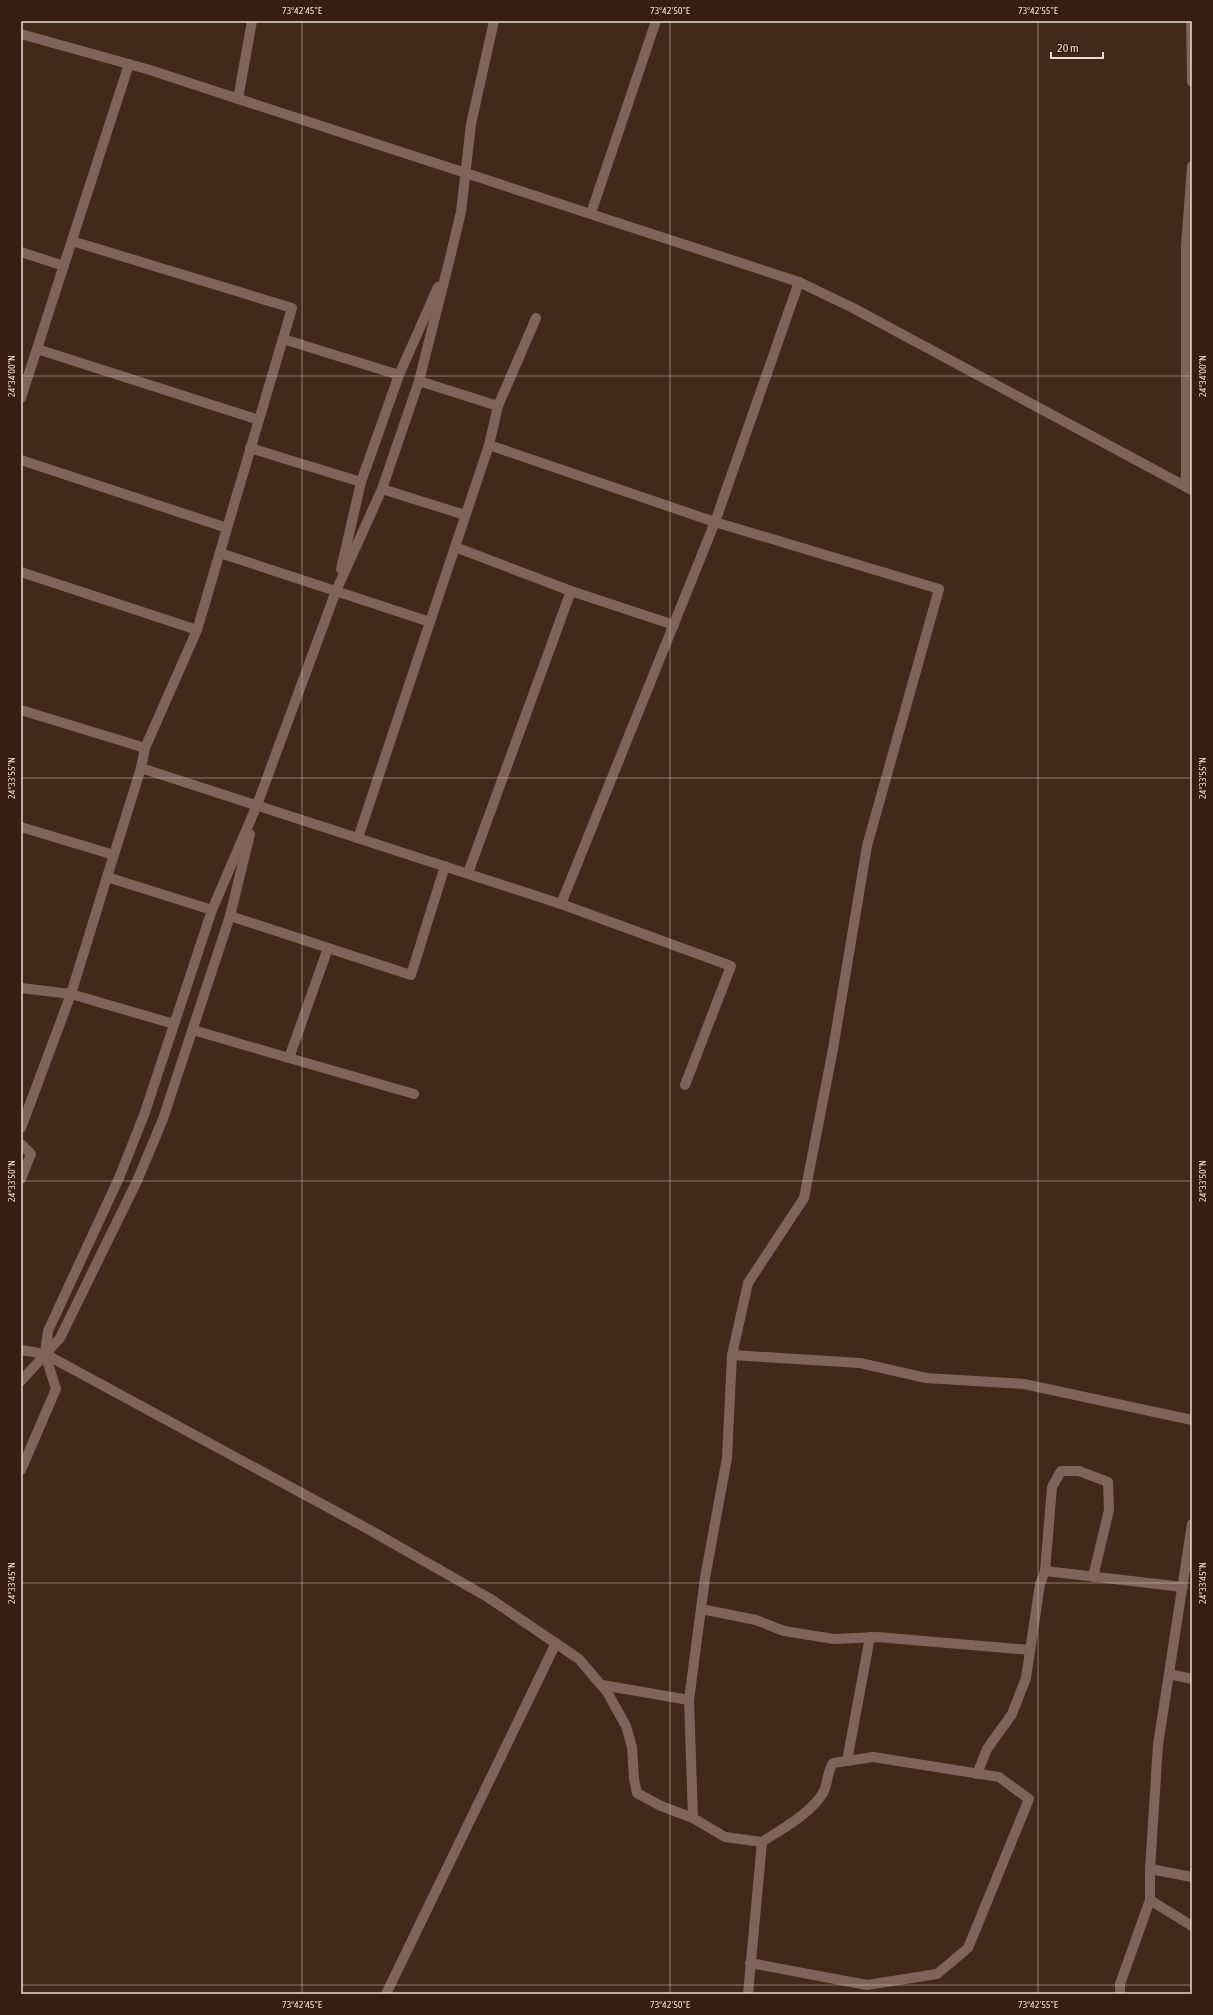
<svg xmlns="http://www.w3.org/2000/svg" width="1213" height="2015" font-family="'Asap Condensed',sans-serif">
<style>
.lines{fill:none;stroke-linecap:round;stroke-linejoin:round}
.minor{stroke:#80635a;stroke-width:10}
.tertiary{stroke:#80635a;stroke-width:10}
.ticks{fill:none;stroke:#eddbd3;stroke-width:1;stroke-opacity:0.45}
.neatline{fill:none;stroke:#eddbd3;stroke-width:1.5}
.ticks-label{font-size:10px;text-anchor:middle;fill:#eddbd3}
</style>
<rect width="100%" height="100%" fill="#43281c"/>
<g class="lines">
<g class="minor">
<polyline points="1191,21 1192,82"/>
<polyline points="238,99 252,21"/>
<polyline points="591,213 656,21"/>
<polyline points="72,241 292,308 197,630 145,748"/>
<polyline points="21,252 64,266"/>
<polyline points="283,339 399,375"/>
<polyline points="37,349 259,420"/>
<polyline points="419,381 498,406 489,445 715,522 561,904 731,966 685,1085"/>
<polyline points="21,398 129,64"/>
<polyline points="498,406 536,318"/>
<polyline points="250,448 361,482"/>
<polyline points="21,460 227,528"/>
<polyline points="1186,487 1186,246 1192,166"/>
<polyline points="382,489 465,515"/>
<polyline points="455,547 571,591 468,873"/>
<polyline points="220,553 430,622"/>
<polyline points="21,572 197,630"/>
<polyline points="571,591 674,625"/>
<polyline points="21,710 145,748 141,768 107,877 212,910"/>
<polyline points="141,768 561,904"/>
<polyline points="21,827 114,855"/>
<polyline points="358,838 489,445"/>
<polyline points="107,877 71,994 174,1024"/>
<polyline points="230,916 411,975 445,866"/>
<polyline points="21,988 71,994 21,1128"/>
<polyline points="193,1030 289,1058 328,948"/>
<polyline points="289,1058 414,1094"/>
<polyline points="21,1144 31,1154 21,1179"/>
<polyline points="21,1350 45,1354 368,1529 489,1598 579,1659 607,1692 626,1726 632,1747 634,1779 637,1793 661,1806 693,1818"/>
<polyline points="732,1355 860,1363 926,1378 1024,1384 1192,1420"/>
<polyline points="1192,1524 1158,1745 1150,1869 1192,1877"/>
<polyline points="1045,1571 1183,1587"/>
<polyline points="701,1609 756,1620 784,1631 834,1639 877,1637 1030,1650"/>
<polyline points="1169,1674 1192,1679"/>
<polyline points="602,1685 689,1700"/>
<polyline points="847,1761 870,1637"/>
<polyline points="977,1774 987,1749 1012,1714 1026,1678 1040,1584 1045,1571 1052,1487 1061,1471 1079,1471 1108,1482 1109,1510 1093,1577"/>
<polyline points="1150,1869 1150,1900 1192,1926"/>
<path d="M 750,1963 L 867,1985 L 937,1974 L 968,1948 L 1029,1799 L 999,1777 L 873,1757 L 833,1763 C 827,1772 828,1784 823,1793 C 809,1815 783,1828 762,1842"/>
<polyline points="386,1994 556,1643"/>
<polyline points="748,1994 762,1842 725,1837 693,1818 689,1700 705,1578 727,1458 732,1355 748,1283 804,1198 833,1049 867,846 939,589 715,522 799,282"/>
<polyline points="1120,1994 1120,1984 1150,1900"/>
</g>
<g class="tertiary">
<polyline points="21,34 150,70 799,282 853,308 1192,490"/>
<polyline points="341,569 361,482 399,375 438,287"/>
<polyline points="21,1381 60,1338 137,1181 163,1119 230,916 250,834"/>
<polyline points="21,1470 56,1389 45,1354 48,1331 119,1178 144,1115 212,910 257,805 336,591 382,489 419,381 449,262 461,212 471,124 494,21"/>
</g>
</g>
<path class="ticks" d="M 302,21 L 302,1994M 670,21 L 670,1994M 1038,21 L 1038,1994M 21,376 L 1192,376M 21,778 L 1192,778M 21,1181 L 1192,1181M 21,1583 L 1192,1583M 21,1985 L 1192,1985"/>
<rect width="1213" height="2015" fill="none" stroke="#381e12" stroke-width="44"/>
<path d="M1051 52v6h52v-6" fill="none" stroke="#eddbd3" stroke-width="2"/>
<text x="1057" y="52" font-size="12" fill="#eddbd3" stroke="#381e12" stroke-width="3" paint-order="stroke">20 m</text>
<rect x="22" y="22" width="1169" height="1971" class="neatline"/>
<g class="ticks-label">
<text x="302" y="14">73°42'45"E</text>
<text x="670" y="14">73°42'50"E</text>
<text x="1038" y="14">73°42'55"E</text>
<text transform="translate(11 376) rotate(-90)" y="4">24°34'00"N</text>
<text transform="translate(1202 376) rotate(-90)" y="4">24°34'00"N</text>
<text transform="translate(11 778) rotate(-90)" y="4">24°33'55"N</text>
<text transform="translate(1202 778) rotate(-90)" y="4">24°33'55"N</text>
<text transform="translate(11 1181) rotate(-90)" y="4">24°33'50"N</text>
<text transform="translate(1202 1181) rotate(-90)" y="4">24°33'50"N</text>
<text transform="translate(11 1583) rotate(-90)" y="4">24°33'45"N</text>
<text transform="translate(1202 1583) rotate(-90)" y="4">24°33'45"N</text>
<text x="302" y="2008">73°42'45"E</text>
<text x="670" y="2008">73°42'50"E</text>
<text x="1038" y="2008">73°42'55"E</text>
</g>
</svg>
